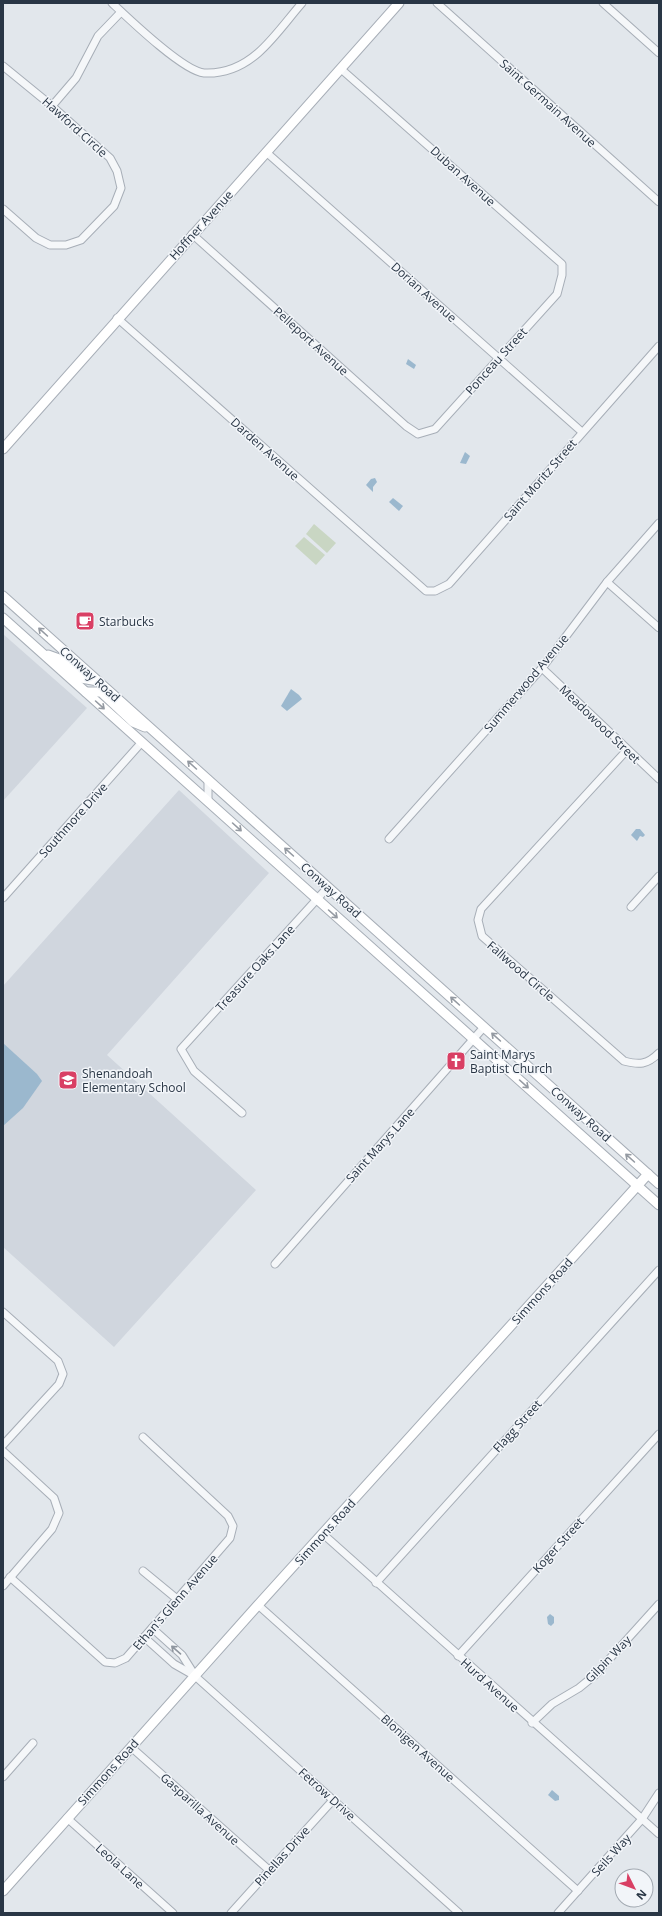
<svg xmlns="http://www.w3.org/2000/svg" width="662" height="1916" font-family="'Open Sans',sans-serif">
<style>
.built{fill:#d0d6de}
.green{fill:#c9d6c3}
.water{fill:#9bb8ce}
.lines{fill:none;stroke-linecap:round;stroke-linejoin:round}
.street-casing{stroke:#a7aeb7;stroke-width:9}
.secondary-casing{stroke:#a7aeb7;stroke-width:11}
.street{stroke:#f5f7f9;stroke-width:7}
.secondary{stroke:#fff;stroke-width:9}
.oneway{stroke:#949aa2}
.oneway2{stroke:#8f969f}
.labels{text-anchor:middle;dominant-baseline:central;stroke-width:3;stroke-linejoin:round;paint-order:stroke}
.street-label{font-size:12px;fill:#293645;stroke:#f2f5f9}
.poi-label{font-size:12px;fill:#293645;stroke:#f2f5f9;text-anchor:start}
</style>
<rect width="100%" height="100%" fill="#e2e7ec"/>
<g class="built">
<polygon points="3,634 87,708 3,801"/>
<polygon points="179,790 269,873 107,1055 256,1190 114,1347 3,1247 3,986"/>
</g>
<g class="green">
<polygon points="314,524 336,543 327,553 306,534"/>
<polygon points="304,537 325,555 316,565 295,546"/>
</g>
<g class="water">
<polygon points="408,359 416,365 414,369 406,364"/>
<polygon points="465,452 470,456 466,464 460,463"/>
<polygon points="375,478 377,482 373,487 373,492 366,485 371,479"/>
<polygon points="393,498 403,506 399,511 389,502"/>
<polygon points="291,689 299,695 302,699 287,711 281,706"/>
<polygon points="636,829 640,829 645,835 643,837 640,836 637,841 631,835"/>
<polygon points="3,1043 37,1074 42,1081 23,1108 3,1126"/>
<polygon points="550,1614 554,1617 554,1623 551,1626 548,1624 547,1617"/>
<polygon points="552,1790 559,1796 559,1800 555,1801 548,1795"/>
</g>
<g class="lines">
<g class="street-casing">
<g id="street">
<path d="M 112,3 C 129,19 183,71 204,73 C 224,74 243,66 258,53 C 274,39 288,19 302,3"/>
<polyline points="437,3 659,202"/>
<polyline points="603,3 659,53"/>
<polyline points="3,66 52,106 110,158 117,171 121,188 114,206 81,240 66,245 50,245 36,238 3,209"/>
<polyline points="52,106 76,78 98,36 121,12"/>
<polyline points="266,152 582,432"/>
<polyline points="192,234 406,426 418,434 435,429 557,294 562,275 562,264 341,69"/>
<polyline points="117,318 426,591 435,591 449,584 659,346"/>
<polyline points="607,582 659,628"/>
<polyline points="542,668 659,779"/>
<path d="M 627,750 L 481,909 L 478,920 L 482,936 L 624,1061 C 639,1065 647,1065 659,1053"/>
<polyline points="208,801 208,779"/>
<polyline points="389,839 542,668 607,582 659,523"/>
<polyline points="3,898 142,742"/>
<polyline points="631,907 659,876"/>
<polyline points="242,1113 194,1071 181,1049 328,887"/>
<polyline points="275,1264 484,1027"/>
<polyline points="3,1312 58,1361 63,1374 59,1384 3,1445"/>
<polyline points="3,1451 54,1498 59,1513 52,1529 3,1586"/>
<polyline points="323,1534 659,1834"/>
<polyline points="143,1571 177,1599"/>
<polyline points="10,1577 105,1662 115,1663 126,1658 230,1538 233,1526 228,1516 143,1437"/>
<polyline points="376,1583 659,1270"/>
<polyline points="258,1605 578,1891"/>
<polyline points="152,1628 182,1655 194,1674"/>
<polyline points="144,1637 174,1664 195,1676 459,1913"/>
<polyline points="458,1656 659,1434"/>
<polyline points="532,1723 552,1704 579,1688 595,1675 659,1604"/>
<polyline points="131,1747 269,1870"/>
<polyline points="3,1777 33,1743"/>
<polyline points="67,1818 173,1913"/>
<polyline points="231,1913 333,1800"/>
<polyline points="558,1913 642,1819 659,1793"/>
</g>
</g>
<g class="secondary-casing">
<g id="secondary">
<polyline points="3,449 399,3"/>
<polyline points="3,596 659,1184"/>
<polyline points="3,618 659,1205"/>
<polyline points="48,655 59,659 81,678 98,681"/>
<polyline points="86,692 101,692 133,722 145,727"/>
<polyline points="3,1891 258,1605 648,1174"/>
</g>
</g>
<use href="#street" class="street"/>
<use href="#secondary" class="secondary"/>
</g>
<defs><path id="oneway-shaft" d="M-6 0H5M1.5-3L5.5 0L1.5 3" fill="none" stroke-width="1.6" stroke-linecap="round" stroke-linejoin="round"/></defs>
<g class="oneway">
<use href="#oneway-shaft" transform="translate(43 632) rotate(-138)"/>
<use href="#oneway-shaft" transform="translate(100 705) rotate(42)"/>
<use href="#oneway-shaft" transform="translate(192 765) rotate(-138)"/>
<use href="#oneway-shaft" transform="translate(237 827) rotate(42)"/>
<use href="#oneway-shaft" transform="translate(289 852) rotate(-138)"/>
<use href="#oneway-shaft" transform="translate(333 914) rotate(42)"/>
<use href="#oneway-shaft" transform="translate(455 1001) rotate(-138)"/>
<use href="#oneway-shaft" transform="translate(496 1037) rotate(-138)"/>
<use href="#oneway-shaft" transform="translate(524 1084) rotate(42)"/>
<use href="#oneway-shaft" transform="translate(630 1158) rotate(-138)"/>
</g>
<use class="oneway2" href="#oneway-shaft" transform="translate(176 1650) rotate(-139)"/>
<defs>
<g id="cafe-square" transform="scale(1)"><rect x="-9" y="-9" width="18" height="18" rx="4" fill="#d93f64" stroke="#f2f5f9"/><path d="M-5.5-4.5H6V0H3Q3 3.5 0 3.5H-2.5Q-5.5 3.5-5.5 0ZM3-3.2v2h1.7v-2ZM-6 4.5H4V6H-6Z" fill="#fff"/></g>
<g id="church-square" transform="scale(1)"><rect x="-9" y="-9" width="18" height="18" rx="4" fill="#d93f64" stroke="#f2f5f9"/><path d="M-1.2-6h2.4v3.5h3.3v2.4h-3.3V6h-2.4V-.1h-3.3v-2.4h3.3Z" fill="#fff"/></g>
<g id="school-square" transform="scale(1)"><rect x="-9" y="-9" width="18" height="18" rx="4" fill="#d93f64" stroke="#f2f5f9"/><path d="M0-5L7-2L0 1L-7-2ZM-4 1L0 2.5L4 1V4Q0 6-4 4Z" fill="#fff"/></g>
</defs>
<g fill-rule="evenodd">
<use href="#cafe-square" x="85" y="621"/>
<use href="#church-square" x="456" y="1061"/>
<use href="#school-square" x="68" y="1080"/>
</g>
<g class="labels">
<g class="street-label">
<text transform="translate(548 103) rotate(42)">Saint Germain Avenue</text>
<text transform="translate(75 127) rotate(42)">Hawford Circle</text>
<text transform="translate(463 176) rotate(42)">Duban Avenue</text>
<text transform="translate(201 225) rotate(-48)">Hoffner Avenue</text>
<text transform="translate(424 292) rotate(42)">Dorian Avenue</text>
<text transform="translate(311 341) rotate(42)">Pelleport Avenue</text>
<text transform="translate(496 361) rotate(-48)">Ponceau Street</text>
<text transform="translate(265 449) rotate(42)">Darden Avenue</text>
<text transform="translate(540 480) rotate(-49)">Saint Moritz Street</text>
<text transform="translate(90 674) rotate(42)">Conway Road</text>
<text transform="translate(526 683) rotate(-50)">Summerwood Avenue</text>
<text transform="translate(600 724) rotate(44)">Meadowood Street</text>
<text transform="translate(73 820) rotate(-48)">Southmore Drive</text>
<text transform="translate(331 890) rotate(42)">Conway Road</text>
<text transform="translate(255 968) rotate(-48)">Treasure Oaks Lane</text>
<text transform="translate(521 971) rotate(41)">Fallwood Circle</text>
<text transform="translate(581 1114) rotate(42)">Conway Road</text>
<text transform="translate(380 1145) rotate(-48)">Saint Marys Lane</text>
<text transform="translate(542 1291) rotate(-48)">Simmons Road</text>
<text transform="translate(517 1426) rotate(-48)">Flagg Street</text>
<text transform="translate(325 1532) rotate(-48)">Simmons Road</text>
<text transform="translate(558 1545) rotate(-48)">Koger Street</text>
<text transform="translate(175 1602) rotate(-49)">Ethan's Glenn Avenue</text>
<text transform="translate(608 1659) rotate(-46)">Gilpin Way</text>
<text transform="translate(490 1685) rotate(42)">Hurd Avenue</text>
<text transform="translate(418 1748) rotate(42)">Blonigen Avenue</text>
<text transform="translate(108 1772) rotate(-48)">Simmons Road</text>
<text transform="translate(327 1794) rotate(42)">Fetrow Drive</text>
<text transform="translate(200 1809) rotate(42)">Gasparilla Avenue</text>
<text transform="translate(611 1855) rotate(-48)">Seils Way</text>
<text transform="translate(282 1856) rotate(-48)">Pinellas Drive</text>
<text transform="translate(120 1866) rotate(42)">Leola Lane</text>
</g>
<g class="poi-label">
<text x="99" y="621">Starbucks</text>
<text x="470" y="1054">Saint Marys<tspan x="470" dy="14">Baptist Church</tspan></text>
<text x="82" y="1073">Shenandoah<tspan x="82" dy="14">Elementary School</tspan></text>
</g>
</g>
<rect width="662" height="1916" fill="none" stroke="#293645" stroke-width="8"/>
<g transform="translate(634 1888) rotate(132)"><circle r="19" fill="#f2f5f9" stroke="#a2a9b1"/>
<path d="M0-3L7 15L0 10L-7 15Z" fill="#d93f64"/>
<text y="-6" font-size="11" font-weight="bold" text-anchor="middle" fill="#293645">N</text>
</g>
</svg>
